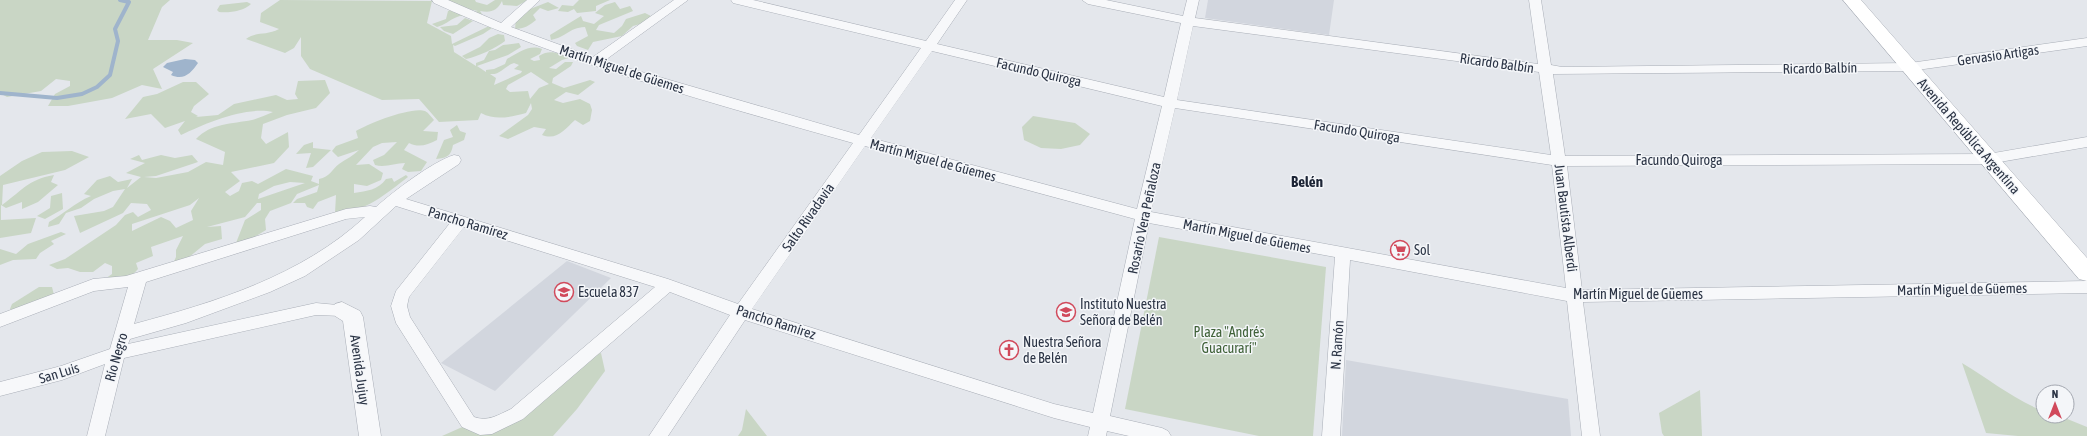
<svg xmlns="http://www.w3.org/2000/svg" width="2087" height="436" font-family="'Asap Condensed',sans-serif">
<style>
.built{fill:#d2d6de}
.green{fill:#c9d6c5;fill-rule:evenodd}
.water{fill:#9fb4cc}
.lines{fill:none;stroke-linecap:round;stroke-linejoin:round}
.stream{stroke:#9fb4cc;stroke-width:4}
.minor-casing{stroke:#a9aeb7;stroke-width:1}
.tertiary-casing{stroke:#a9aeb7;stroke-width:1}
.secondary-casing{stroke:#a9aeb7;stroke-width:1}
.minor{fill:#f7f8fa;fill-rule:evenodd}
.tertiary{fill:#f7f8fa;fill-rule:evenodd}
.secondary{fill:#fff;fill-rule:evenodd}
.labels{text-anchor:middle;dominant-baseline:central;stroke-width:3;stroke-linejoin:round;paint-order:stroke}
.street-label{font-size:14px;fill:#2b3445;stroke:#f4f6f9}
.poi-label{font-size:14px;fill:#2b3445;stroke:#f4f6f9;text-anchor:start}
.park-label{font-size:14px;fill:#3f6138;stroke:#f4f6f9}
.neighbourhood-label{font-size:15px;font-weight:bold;fill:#1d2536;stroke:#f4f6f9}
</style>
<rect width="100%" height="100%" fill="#e4e7ec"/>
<g class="built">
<polygon points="1208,0 1334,0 1329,35 1205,18"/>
<polygon points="567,261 611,278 495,391 441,363"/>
<polygon points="1346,360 1568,399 1571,436 1342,436"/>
</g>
<g class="green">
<polygon points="0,0 170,0 162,7 148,40 177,40 193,43 153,69 162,89 142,85 112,98 68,106 48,106 55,94 70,86 70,81 56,79 41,91 7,97 0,93"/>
<path d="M 280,0 L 432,1 L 427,23 L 451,36 L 452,44 L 489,26 L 492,28 L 483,34 L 455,46 L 453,45 L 454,52 L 476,66 L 476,63 L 484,60 L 489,51 L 495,50 L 503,45 L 519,43 L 521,47 L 508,55 L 477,66 L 486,72 L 486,70 L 494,69 L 505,64 L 507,59 C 518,53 529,44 542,49 L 540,54 L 530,59 L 534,61 L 540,60 L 539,56 C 550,49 558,53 569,58 L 562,60 L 549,68 L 556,69 L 565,62 L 573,62 L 571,66 L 553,78 L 552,83 L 564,88 L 590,80 L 595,82 L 578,95 L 566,92 L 554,100 L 563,103 L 580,99 L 590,104 L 592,110 L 590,121 L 583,125 L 575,120 C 565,129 557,141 542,135 L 546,129 L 534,127 L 508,139 L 499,136 L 528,115 L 532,109 L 531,103 L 526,113 C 510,117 496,121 481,113 L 478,120 L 439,122 L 419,99 L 382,100 L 310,69 L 301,56 L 301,37 L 294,48 L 285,53 L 246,39 C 257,31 266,36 279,29 L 260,22 L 261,13 ZM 514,63 L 519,65 L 514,69 L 522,71 L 521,73 L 494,85 L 496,78 L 490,74 C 501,75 504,66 514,63 ZM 531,72 L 549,84 L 539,88 L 530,99 L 528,91 L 510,92 L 506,89 L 508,85 Z"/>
<path d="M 447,0 L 475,0 L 476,2 L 487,5 L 495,0 L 528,0 L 517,6 L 503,5 L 502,1 C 497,11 491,13 480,11 L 482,14 C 475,16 464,14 457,17 C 449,20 445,25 437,27 L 432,24 L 446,19 L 448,11 L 458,7 L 469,13 L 478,11 L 462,8 Z"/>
<polygon points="579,0 610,0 596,6 596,11 577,13 574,9 568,12 558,11 562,5 573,6"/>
<path d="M 247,2 L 251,4 C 244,11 230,13 219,12 L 217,10 L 220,5 Z"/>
<path d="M 548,2 L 559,8 L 548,11 L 540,8 L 533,15 L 536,20 C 530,25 524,29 515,29 L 516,18 L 525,11 Z"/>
<path d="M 615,2 L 620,9 L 630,6 L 633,11 L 599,25 L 596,30 L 614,33 L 622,26 L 626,19 L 645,13 L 651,16 L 644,23 L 633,26 L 622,36 L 593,42 L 588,50 L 577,46 L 575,43 L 588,36 L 585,27 C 568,28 567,37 551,40 L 550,35 L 581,16 L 583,21 L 594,24 L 604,16 L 595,13 L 605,5 Z"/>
<polygon points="465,18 473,21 453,34 444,31 440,27 457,25"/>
<path d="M 498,34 L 504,35 L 505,41 C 496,48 477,57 466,59 L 462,56 L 480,47 L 489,38 Z"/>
<path d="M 325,80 L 330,93 L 316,108 L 287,115 L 263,124 L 261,138 L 266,144 L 288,132 L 289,147 L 274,163 L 231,172 L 240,181 L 225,192 L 230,196 L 239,191 L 242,183 L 252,181 L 258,184 L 286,169 L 313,176 L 311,181 L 319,184 L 319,179 C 330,177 332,169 339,164 C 346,159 353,156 359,150 L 338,157 L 332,151 L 336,146 L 358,138 L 356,131 C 367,124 412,106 425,111 C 429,113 431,117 434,120 L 423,131 L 438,132 L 437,140 C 427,145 419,148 409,143 L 404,150 L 427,162 L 421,171 L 408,172 L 402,169 L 405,163 C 395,163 385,168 375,165 L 373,160 L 384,155 L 397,142 L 382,143 L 373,147 L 356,165 L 369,164 L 383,173 L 381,180 L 367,186 L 354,184 L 354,193 C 367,191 378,190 386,179 L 392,178 L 394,182 L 406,175 L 408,177 C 387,193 363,214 335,213 L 336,195 L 318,202 L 313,209 L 307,207 L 305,203 L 293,203 L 297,199 L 317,192 L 319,185 L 297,194 L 291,203 L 270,211 L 265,219 L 266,230 L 248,241 L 236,243 L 245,220 L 261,210 L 261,203 L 257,203 L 245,217 L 207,227 L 221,226 L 222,239 L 205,244 L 188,258 L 171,268 L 176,257 L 176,250 L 183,236 L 151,247 L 153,256 L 136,263 L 138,269 L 126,282 L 102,281 L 112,274 L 112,266 L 105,263 L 93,272 L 80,272 L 68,268 L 57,269 L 49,265 L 65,259 L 116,225 L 125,215 L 133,212 L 138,217 L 151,210 L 147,204 L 131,203 L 123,213 L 80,233 L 74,216 L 104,211 L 113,207 L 125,189 L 113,191 L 94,199 L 81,208 L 66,213 L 59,224 L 48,227 L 49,222 C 64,214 74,203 91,196 L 84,194 L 97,180 L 110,176 L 118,182 L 132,179 L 127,188 L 141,177 L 126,173 L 145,163 L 130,159 L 139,155 L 142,160 L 161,155 L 175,158 L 192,155 L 198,162 L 156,176 L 144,177 L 156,178 L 188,172 L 206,162 L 223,165 L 225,152 L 196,139 C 211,123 232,124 252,120 C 259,118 266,115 273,112 C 246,106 206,123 181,135 L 178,130 L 185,121 L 165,128 L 151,114 L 125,119 L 143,97 L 157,94 L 183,82 L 196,82 L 209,94 L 194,106 L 191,112 L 198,116 L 196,117 L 218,115 L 234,104 L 276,95 L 287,100 L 298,99 L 295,94 L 298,81 ZM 290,182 L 305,183 L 258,199 L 259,194 L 274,186 ZM 199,198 L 191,211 L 193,220 L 176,228 L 170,221 L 161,217 L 132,231 L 132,224 L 190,205 Z"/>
<polygon points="1033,116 1075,123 1090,134 1080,145 1061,149 1041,148 1024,140 1022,127"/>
<path d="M 457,125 L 460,131 L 466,133 L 464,140 L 453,145 C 451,156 447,158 436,159 L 444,140 L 453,137 L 450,130 Z"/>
<polygon points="313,142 313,148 331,150 313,167 306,168 311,153 296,154 304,145"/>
<path d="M 72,151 L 89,157 L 65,170 L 3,185 L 2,205 C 23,190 27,180 54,175 L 51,182 L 58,185 L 38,202 L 22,209 L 22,202 L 6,208 L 1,205 L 1,220 L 36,218 L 31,233 L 0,238 L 0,176 L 22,161 L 42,152 Z"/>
<polygon points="62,193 63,209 45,219 37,216 50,208 51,196"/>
<polygon points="61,232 66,234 51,241 54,244 40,253 36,259 13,260 0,265 0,249 16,254 28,244"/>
<polygon points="1159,237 1326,267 1313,436 1259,436 1125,409"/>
<polygon points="39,287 52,287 54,295 13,311 10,309 12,304"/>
<polygon points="601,353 605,371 577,409 553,436 442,436 478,420 530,410 589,356"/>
<path d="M 1962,363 C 1989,379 2013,399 2043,411 L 2043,416 L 2060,416 L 2087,427 L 2087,436 L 2018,436 L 1986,433 Z"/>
<polygon points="1700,390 1702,436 1664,436 1662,433 1659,413"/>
<polygon points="746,409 767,436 738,436 742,430"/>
</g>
<path class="water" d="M 185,59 L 195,60 L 198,63 C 191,73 184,81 171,75 L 173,72 L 163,67 L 167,63 Z"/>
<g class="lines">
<polyline class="stream" points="0,93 57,98 82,94 97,87 110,75 118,41 115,29 129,2 120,0"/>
<g class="minor-casing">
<path id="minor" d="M 432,0 L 448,0 L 501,23 L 527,0 L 540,0 L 511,27 L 593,57 L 674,0 L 688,0 L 604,61 L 859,135 L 921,48 L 733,3 L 731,0 L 753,0 L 926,41 L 955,0 L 967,0 L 937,44 L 1164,97 L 1181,23 L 1088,4 L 1082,0 L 1106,0 L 1183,16 L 1187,0 L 1199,0 L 1195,18 L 1538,64 L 1529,0 L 1541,0 L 1551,65 L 1562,67 L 1910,63 L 2087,38 L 2087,46 L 1910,71 L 1553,74 L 1565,156 L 1988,154 L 2087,137 L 2087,147 L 1988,164 L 1567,166 L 1582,290 L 2087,281 L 2087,293 L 1583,302 L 1600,436 L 1582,436 L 1567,301 L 1350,260 L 1340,436 L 1322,436 L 1335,257 L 1149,223 L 1110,416 L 1162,428 L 1168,431 L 1171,436 L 1129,436 L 1107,431 L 1106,436 L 1088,436 L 1090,427 L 1054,418 L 745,320 L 668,436 L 649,436 L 730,315 L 670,292 L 523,419 L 492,434 L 480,435 L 462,427 L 396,323 L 391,306 L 396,291 L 450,223 L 396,206 L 359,240 L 305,276 L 270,292 L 186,323 L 130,339 L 128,344 L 316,303 L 348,306 L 350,310 L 348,314 L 342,316 L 316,315 L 124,358 L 105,436 L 87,436 L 105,364 L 62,380 L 0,396 L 0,382 L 61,366 L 110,349 L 128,287 L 94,291 L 0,327 L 0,314 L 93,279 L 126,276 L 346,209 L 370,206 L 376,207 C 394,191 432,162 454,155 L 459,156 L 461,160 L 459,164 L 406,199 L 668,279 L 738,304 L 853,143 C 711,103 568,64 434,3 ZM 1193,26 L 1539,72 L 1551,155 L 1177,100 ZM 932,51 L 1162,106 L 1137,209 L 871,138 ZM 1175,108 L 1552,165 L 1566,288 L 1151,212 ZM 865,146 L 1135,219 L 1093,413 L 1054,404 L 752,309 ZM 365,217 C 301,276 216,302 134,324 L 146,282 L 346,219 ZM 464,227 L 655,287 L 511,409 C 498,415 488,422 474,417 L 410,317 L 407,306 L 409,297 Z"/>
</g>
<g class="tertiary-casing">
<polygon id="tertiary" points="342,302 360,311 363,317 381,436 359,436 343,321 335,316 332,310 335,304"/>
</g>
<g class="secondary-casing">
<polygon id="secondary" points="1843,0 1861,0 2087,258 2087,281 2079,279"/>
</g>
<use href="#minor" class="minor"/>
<use href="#tertiary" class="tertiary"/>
<use href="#secondary" class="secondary"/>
</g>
<defs>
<g id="supermarket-ring" transform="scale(1)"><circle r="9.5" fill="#f4f6f9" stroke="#d1495b" stroke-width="1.5"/><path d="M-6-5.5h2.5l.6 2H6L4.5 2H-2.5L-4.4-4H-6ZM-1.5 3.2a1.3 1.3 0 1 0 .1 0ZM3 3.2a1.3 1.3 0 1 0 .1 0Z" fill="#d1495b"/></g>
<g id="school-ring" transform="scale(1)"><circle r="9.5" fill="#f4f6f9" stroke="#d1495b" stroke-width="1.5"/><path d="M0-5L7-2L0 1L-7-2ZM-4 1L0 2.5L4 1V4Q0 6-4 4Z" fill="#d1495b"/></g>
<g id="church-ring" transform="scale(1)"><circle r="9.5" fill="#f4f6f9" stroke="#d1495b" stroke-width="1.5"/><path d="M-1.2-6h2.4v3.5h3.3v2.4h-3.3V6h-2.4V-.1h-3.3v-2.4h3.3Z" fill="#d1495b"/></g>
</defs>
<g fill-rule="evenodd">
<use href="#supermarket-ring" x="1400" y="250"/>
<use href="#school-ring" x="564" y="292"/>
<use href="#school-ring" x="1066" y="312"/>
<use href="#church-ring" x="1009" y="350"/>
</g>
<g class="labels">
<g class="street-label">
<text transform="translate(1998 55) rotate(-8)">Gervasio Artigas</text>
<text transform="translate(1497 63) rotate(8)">Ricardo Balbín</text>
<text transform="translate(1820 68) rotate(-1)">Ricardo Balbín</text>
<text transform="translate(622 69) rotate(18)">Martín Miguel de Güemes</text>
<text transform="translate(1039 72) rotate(13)">Facundo Quiroga</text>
<text transform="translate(1357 131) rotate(9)">Facundo Quiroga</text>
<text transform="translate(1969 136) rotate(49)">Avenida República Argentina</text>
<text transform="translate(933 160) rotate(15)">Martín Miguel de Güemes</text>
<text x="1679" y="160">Facundo Quiroga</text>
<text transform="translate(808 217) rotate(-55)">Salto Rivadavia</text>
<text transform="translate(1144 218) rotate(-78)">Rosario Vera Peñaloza</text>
<text transform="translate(1566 218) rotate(83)">Juan Bautista Alberdi</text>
<text transform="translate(468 223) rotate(17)">Pancho Ramírez</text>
<text transform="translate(1247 236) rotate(11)">Martín Miguel de Güemes</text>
<text transform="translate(1962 289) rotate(-1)">Martín Miguel de Güemes</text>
<text x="1638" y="294">Martín Miguel de Güemes</text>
<text transform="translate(776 322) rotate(18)">Pancho Ramírez</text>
<text transform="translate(1337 345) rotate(-86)">N. Ramón</text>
<text transform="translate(116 357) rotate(-74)">Río Negro</text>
<text transform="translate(360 370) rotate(82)">Avenida Jujuy</text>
<text transform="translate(59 373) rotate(-17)">San Luis</text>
</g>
<g class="poi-label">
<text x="1414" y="250">Sol</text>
<text x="578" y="292">Escuela 837</text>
<text x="1080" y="304">Instituto Nuestra<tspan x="1080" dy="16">Señora de Belén</tspan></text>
<text x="1023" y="342">Nuestra Señora<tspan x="1023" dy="16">de Belén</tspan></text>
</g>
<g class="park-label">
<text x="1229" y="332">Plaza "Andrés<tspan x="1229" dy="16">Guacurarí"</tspan></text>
</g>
<g class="neighbourhood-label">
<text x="1307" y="181">Belén</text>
</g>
</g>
<g transform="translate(2055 404)"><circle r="19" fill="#f4f6f9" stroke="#a4a8b1"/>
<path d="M0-3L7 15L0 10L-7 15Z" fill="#d1495b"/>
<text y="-6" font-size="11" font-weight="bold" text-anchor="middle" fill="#2b3445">N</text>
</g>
</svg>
